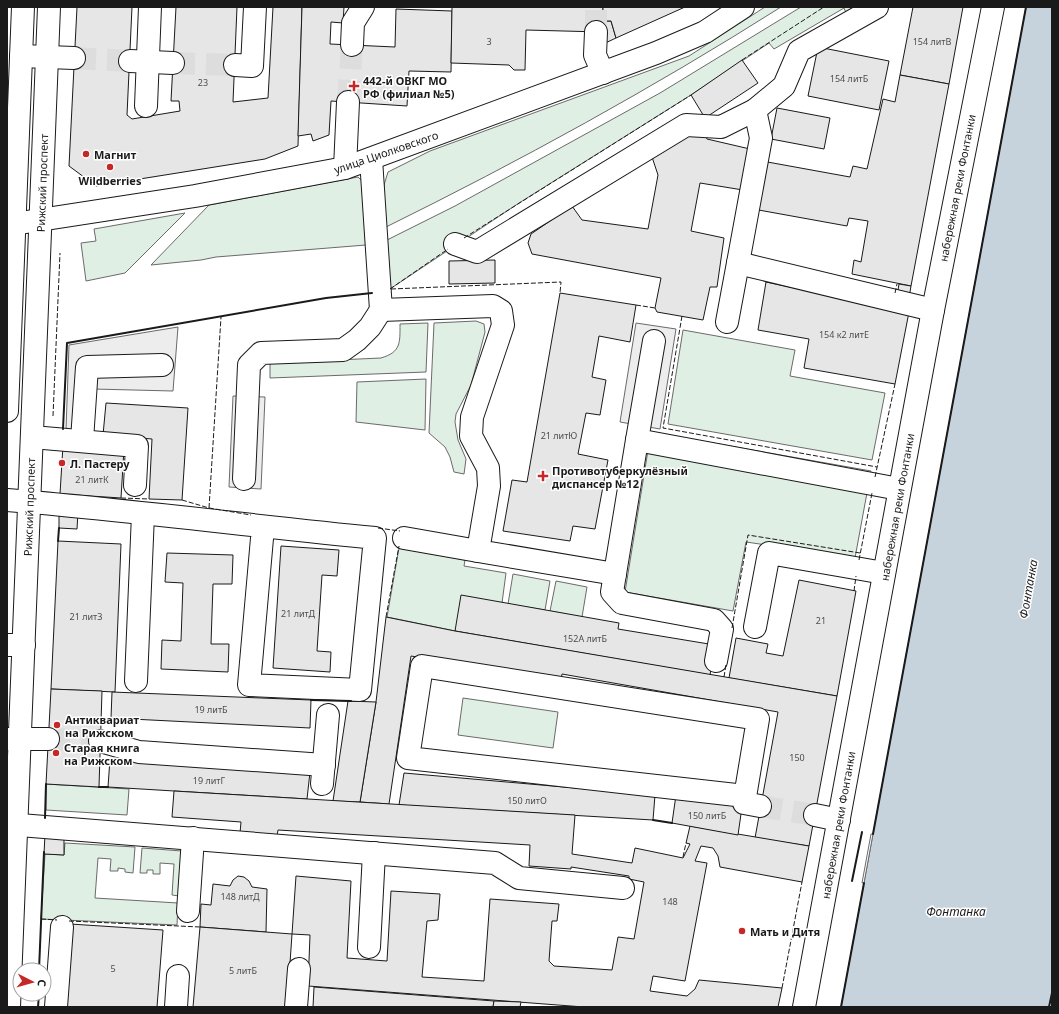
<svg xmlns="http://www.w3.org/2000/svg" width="1059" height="1014" font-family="'Noto Sans',sans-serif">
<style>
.green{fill:#e0efe3;stroke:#6a6a6a}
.parking{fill:#ededed;stroke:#6a6a6a}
.water{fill:#c6d2dc;stroke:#6a6a6a}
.pier{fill:#fff;stroke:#6a6a6a}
.building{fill:#e6e6e6;stroke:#1a1a1a}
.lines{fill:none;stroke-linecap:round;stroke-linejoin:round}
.minor-tunnel{stroke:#ddd;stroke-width:22;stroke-dasharray:22 11;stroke-linecap:butt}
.minor-casing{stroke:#1a1a1a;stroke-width:24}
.major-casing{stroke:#1a1a1a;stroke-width:24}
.minor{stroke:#fff;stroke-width:22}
.major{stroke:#fff;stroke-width:22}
.fence{stroke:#1a1a1a;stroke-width:1;stroke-dasharray:5 2;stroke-linecap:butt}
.wall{stroke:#1a1a1a;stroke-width:2}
.poi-dot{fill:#c62828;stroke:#fff;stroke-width:1.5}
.labels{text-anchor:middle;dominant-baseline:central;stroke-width:3;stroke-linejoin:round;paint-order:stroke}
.number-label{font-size:9px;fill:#4d4d4d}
.poi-label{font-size:11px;font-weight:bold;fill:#1a1a1a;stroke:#fff;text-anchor:start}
.street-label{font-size:11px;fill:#1a1a1a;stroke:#fff}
.water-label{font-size:12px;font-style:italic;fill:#1a1a1a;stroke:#fff}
</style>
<rect width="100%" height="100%" fill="#fff"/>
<g class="green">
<path d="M 765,7 L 781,7 C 653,88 520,161 384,228 L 384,185 L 388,172 L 430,151 L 689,56 Z"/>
<polygon points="801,7 864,7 846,13 844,8 774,49 769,43 691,95 519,203 390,289 385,241 455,206 660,93"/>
<polygon points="358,177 365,184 366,245 216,257 201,260 151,265 209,205"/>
<polygon points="185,213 125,273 86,281 81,243 96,241 94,229"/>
<polygon points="476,321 484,324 485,332 471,385 456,414 455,422 458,440 466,459 464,474 454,472 450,457 445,447 429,433 434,323"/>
<path d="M 428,323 L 426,372 L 270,378 L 270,363 L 381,358 C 401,352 400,343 400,324 Z"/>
<polygon points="683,330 795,350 790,376 885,393 872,460 668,424"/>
<polygon points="426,379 425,430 356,422 357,382"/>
<polygon points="651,432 871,471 855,558 746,542 733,611 625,592"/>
<polygon points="399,548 465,560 464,566 506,573 502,603 455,631 387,617"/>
<polygon points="513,574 550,581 545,610 508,604"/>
<polygon points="556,581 587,587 582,617 550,611"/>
<polygon points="463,698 558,712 553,748 458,735"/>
<polygon points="46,784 129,789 127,815 46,810"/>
<polygon points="65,843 135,847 133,873 125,872 125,869 118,868 118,871 110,871 111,859 98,858 95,898 178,903 177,925 41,919 45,854 64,855"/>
<polygon points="142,848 182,851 179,896 172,895 174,864 160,863 160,874 153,874 153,870 147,870 147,873 140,873"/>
</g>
<g class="parking">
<polygon points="636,323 676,329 660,429 620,422"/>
<polygon points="178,327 173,391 93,389 90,431 66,430 69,345"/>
<polygon points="233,396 265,397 261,489 229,487"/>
</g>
<polygon class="water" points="1026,7 1052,7 1052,993 1049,1007 841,1007"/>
<polygon class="pier" points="871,834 873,834 864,883 862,883"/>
<g class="building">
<polygon points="77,7 132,7 127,115 132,119 180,111 179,101 171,101 176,7 237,7 233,102 268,98 273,7 302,7 298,146 265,159 96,186 69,166"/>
<polygon points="302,7 344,7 343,23 331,22 330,44 395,47 396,9 452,11 451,72 409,71 407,106 331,101 329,135 313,141 311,134 298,136"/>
<polygon points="452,7 603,7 603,21 611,21 616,38 601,45 601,32 526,30 525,70 514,70 509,65 451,63"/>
<polygon points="603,7 685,7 616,38 611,21 603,21"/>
<polygon points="913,7 963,7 949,84 900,75"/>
<polygon points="818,47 889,61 879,110 808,96"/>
<polygon points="742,60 758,83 705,118 691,95"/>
<polygon points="900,75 949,84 911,286 852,274 854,260 861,262 868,221 849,218 847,226 753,209 762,161 850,177 853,166 867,169 883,99 895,102"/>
<polygon points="777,108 830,118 824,149 771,139"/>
<polygon points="693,131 705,135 707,139 750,149 743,190 700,183 691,231 724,238 717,287 710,287 703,320 657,312 655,308 661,278 532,254 528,243 531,234 572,206 582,220 648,229 658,175 652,157"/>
<polygon points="495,260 495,283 449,284 449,261"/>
<polygon points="766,282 909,312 895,384 804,368 809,339 758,330"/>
<polygon points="899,284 911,286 909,298 897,296"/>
<polygon points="560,293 636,305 630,342 599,336 592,377 606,380 600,415 586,413 578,454 608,460 595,529 573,526 570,541 503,531 512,480 527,482"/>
<polygon points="106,403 188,408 182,500 149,499 152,439 103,435"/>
<polygon points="63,445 124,449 121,498 60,494"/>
<polygon points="78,512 77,529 59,528 59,515"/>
<polygon points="58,541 121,544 115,692 51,689"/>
<polygon points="281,546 339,550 337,576 322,575 317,651 331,652 330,672 273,668"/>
<polygon points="167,553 233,555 232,584 213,584 211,644 229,644 228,672 161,669 162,640 181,641 183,583 165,582"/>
<polygon points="799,580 856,591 837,696 729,678 736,638 768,644 766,653 783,656"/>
<polygon points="461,595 619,623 618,629 715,645 710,675 455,631"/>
<polygon points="386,617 455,631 837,696 809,846 755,838 778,712 562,674 561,681 411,656 389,804 360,802 376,702"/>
<polygon points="51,689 102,691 99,787 46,784"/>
<polygon points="112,692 311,700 310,728 111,718"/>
<polygon points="348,701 376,702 360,802 333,801"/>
<polygon points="110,759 310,772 307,799 108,787"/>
<polygon points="404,773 655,795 653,820 399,805"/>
<polygon points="174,791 575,815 572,854 632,863 635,848 683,858 690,844 686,843 690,826 809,846 802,882 720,867 718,856 713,848 701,846 695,861 707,863 685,981 653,976 650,991 687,996 695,989 699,980 782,988 778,1007 584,1007 308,986 310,935 292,934 296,876 351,881 347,958 387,961 391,891 440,894 438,920 427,921 422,977 484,981 490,899 559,904 557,921 552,921 549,961 554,966 612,970 618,937 634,939 644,882 629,879 629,876 571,867 571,869 529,866 530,845 278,830 277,836 240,833 241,822 172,817"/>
<polygon points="676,795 742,807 738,835 672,823"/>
<polygon points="45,834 64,834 64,855 44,854"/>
<polygon points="238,876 244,877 249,881 252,887 267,889 266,932 200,927 201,904 211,905 213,884 230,886 233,880"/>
<polygon points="70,924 163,930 157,1007 63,1007"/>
<polygon points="200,927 292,934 287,1007 193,1007"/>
<polygon points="314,987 494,1001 493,1007 313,1007"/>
<polygon points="494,1001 521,1002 520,1007 493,1007"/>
</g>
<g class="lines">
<g class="minor-tunnel">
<polyline points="596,32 596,7"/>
<polyline points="74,58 130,61"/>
<polyline points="173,63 235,65"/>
<polyline points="348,102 352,45"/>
<polyline points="48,739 100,741"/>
<polyline points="760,806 815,815"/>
</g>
<g class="minor-casing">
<g id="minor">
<polyline points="596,32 595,55 603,73"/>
<polyline points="352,45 353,23 363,7"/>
<polyline points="21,56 74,58"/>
<polyline points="130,61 173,63"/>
<polyline points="235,65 252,66 255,7"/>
<polyline points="146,106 150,7"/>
<polyline points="755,110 761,138 738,263 933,310"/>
<polyline points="371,159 381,310 493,306 501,311 503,325 472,417 471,436 488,468 489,486 478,551 615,574"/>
<polyline points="345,168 348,102"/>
<polyline points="7,225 195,196 345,168 656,53 705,32 743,7"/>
<polyline points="455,244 477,252 686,125 721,127 755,110 784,86 799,51 877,7"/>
<polyline points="727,322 738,263"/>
<polyline points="654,341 637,440 899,489"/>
<polyline points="32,437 137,446 135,485"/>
<polyline points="82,440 87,367 162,365"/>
<polyline points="637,440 612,592 622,603 714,620 722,629 716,661"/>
<polyline points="244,479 249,365 261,353 343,350 357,340 370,327 381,310"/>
<path d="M 7,500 C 130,510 252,526 375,538 L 360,690 L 249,685 L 263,527"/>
<polyline points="404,538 478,551"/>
<polyline points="755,627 769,553 884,573"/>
<polyline points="7,645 24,645"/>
<polyline points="136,681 143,514"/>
<polyline points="7,739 48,739"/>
<polyline points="100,741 139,752 324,765"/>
<polyline points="322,784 328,715"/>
<polyline points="745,796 408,758 422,666 758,719 744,803 760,806"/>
<polyline points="815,815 839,820"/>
<polyline points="7,824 495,863 519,878 623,888"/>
<polyline points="188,911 193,838"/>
<polyline points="369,947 374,853"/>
<polyline points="56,1007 62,927"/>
<polyline points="176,1007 178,976"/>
<polyline points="296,1007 299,969"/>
<polyline points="804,1007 933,310 993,7"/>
</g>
</g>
<g class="major-casing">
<g id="major">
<polyline points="7,411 23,7"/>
<polyline points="9,1007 49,7"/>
</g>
</g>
<use href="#minor" class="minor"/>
<use href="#major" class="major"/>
<g class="fence">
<polyline points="742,60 824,7"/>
<polyline points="464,238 691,95"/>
<polyline points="390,289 448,249"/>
<polyline points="391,289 561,282 560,293"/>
<polyline points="895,293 897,284"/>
<polyline points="636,305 655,308"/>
<polyline points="682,316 663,428 877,467"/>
<polyline points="53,416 60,253"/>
<polyline points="875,477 895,384"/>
<polyline points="121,498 149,499"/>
<polyline points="182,500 209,508 251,515"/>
<polyline points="209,508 221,317"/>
<polyline points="378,528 400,531"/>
<polyline points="859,560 872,493"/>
<polyline points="854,591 856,576"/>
<polyline points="386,617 399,546"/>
<polyline points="732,628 748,535 860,553"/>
<polyline points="724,677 726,664"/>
<polyline points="683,857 686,843"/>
<polyline points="41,919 57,920"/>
<polyline points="69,921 200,927"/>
<polyline points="782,988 802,882"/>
</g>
<g class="wall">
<polyline points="63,429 67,343 326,298 372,293"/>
<polyline points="58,541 59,528"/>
<polyline points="311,700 351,701"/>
<polyline points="99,787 108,787"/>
<polyline points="45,818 46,784"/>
<polyline points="653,820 672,823"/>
<polyline points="873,834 1026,7"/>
<polyline points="852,881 862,832"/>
<polyline points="39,970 44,852"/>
<polyline points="38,1007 39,994"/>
<polyline points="841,1007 864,883"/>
<polyline points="1049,1007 1052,993"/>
</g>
</g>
<g class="poi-dot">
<path d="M352 80h4v4h4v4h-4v4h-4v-4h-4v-4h4z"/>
<circle cx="86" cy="154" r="4"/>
<circle cx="110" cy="167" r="4"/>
<circle cx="62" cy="463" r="4"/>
<path d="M541 470h4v4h4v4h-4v4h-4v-4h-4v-4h4z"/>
<circle cx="57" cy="725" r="4"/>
<circle cx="56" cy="753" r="4"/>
<circle cx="742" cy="931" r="4"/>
</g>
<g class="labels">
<g class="number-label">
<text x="489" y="41">3</text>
<text x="932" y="41">154 литВ</text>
<text x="849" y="78">154 литБ</text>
<text x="203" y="82">23</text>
<text x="844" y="334">154 к2 литЕ</text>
<text x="559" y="435">21 литЮ</text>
<text x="92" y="479">21 литК</text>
<text x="298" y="613">21 литД</text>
<text x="86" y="616">21 литЗ</text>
<text x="821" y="620">21</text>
<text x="585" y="638">152А литБ</text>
<text x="211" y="709">19 литБ</text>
<text x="797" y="757">150</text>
<text x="209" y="780">19 литГ</text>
<text x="527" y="800">150 литО</text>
<text x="707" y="815">150 литБ</text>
<text x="240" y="896">148 литД</text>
<text x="670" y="901">148</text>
<text x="113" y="968">5</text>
<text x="243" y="970">5 литБ</text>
</g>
<g class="poi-label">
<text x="363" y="80">442-й ОВКГ МО<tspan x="363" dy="13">РФ (филиал №5)</tspan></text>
<text x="94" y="154">Магнит</text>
<text x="110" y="180" text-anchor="middle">Wildberries</text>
<text x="70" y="463">Л. Пастеру</text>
<text x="552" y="470">Противотуберкулёзный<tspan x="552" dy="13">диспансер №12</tspan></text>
<text x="65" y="719">Антиквариат<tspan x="65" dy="13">на Рижском</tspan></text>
<text x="64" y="747">Старая книга<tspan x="64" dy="13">на Рижском</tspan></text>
<text x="750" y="931">Мать и Дитя</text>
</g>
<g class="street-label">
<text transform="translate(386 152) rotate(-19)">улица Циолковского</text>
<text transform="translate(42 183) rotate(-88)">Рижский проспект</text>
<text transform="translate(957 188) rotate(-79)">набережная реки Фонтанки</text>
<text transform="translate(29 507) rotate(-88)">Рижский проспект</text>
<text transform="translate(897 507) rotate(-80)">набережная реки Фонтанки</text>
<text transform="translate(838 825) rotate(-80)">набережная реки Фонтанки</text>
</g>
<g class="water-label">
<text transform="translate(1028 589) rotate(-80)">Фонтанка</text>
<text x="956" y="911">Фонтанка</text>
</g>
</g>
<rect width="1059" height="1014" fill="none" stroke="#1a1a1a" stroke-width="16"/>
<g transform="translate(32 982) rotate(96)"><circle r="19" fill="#ffffff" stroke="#a3a3a3"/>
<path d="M0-3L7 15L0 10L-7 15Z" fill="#c62828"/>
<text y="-6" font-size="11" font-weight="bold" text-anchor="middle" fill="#1a1a1a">С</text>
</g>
</svg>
